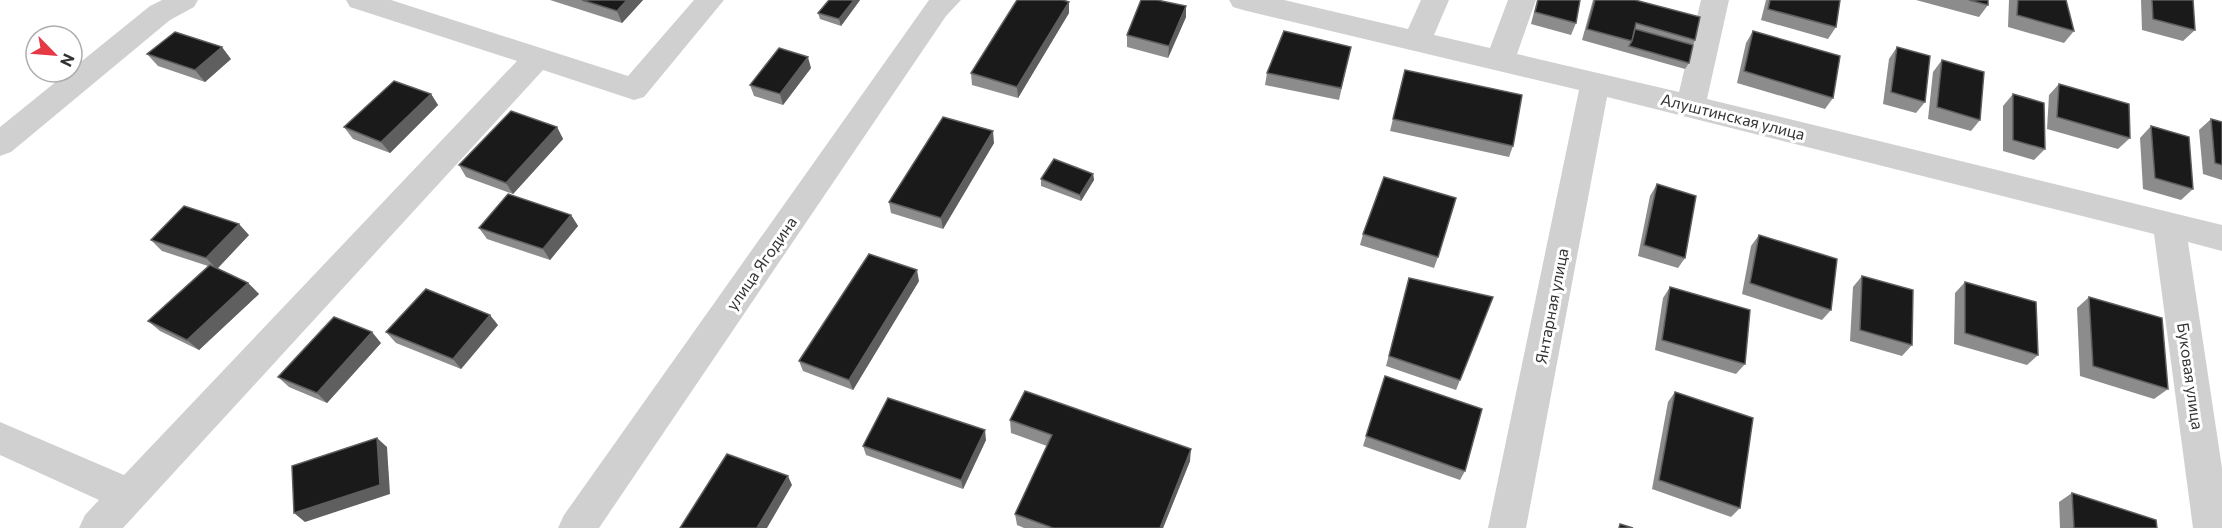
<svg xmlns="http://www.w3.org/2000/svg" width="2222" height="528" font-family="Commissioner,sans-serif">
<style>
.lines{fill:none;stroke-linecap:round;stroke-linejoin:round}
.minor{fill:#d0d0d0;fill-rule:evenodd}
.wall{fill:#8c8c8c}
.shaded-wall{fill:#5f5f5f}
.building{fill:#1a1a1a;stroke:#5f5f5f;stroke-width:1.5}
.labels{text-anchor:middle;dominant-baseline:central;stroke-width:6;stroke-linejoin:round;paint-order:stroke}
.street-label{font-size:16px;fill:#333;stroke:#fff}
</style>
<rect width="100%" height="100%" fill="#fff"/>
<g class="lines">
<g class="minor">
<polygon points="162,0 198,0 194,7 170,20 11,152 0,156 0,127 68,72 72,72 72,69 150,6"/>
<polygon points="346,0 391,0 628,76 694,0 724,0 644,97 634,100 543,70 123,528 79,528 85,515 99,500 0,455 0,422 124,475 517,61 350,7"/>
<polygon points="929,0 961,0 946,16 599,528 558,528 564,515"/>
<polygon points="1229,0 1284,0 1408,29 1421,0 1449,0 1434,35 1490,48 1508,0 1536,0 1517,54 1679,92 1701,0 1729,0 1707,99 2222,225 2222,251 2188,242 2222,468 2222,528 2193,528 2154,234 1607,97 1526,528 1488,528 1579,90 1243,10 1233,7"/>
</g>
</g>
<g class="wall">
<polygon points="550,0 643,0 622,23"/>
<polygon points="829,0 860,0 841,26 820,19 818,13"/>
<polygon points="1537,0 1580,0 1576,23 1571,35 1531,24"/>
<polygon points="1593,0 1635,0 1695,40 1693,45 1689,63 1685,69 1582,40"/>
<polygon points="1766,0 1840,0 1836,27 1828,39 1761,20"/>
<polygon points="1916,0 1988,0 1988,5 1979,17"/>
<polygon points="2009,0 2066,0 2074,31 2064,43 2008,27"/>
<polygon points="2141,0 2193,0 2195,30 2183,41 2142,30"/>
<polygon points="1186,6 1186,17 1168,58 1127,47 1127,35"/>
<polygon points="1069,13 1018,98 972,85 971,73"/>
<polygon points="1753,31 1833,98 1825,109 1737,83 1746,43"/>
<polygon points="1351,47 1339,100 1265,85 1267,73"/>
<polygon points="1897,47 1925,102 1916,113 1883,104 1889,59"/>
<polygon points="147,54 231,59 205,82 158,66"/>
<polygon points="1942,60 1980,120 1971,131 1928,119 1933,72"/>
<polygon points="811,68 783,105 754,96 750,85"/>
<polygon points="1405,70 1513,146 1509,157 1390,131"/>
<polygon points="2059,84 2130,138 2118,149 2047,129 2049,95"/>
<polygon points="431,94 438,105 390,153 353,139 344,127"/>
<polygon points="2013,94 2045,149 2034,160 2003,151 2003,106"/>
<polygon points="2211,119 2222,122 2222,180 2203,174 2199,130"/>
<polygon points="2151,126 2193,189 2181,200 2143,189 2140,138"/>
<polygon points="557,127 563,139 513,194 466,177 459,165"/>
<polygon points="994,143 943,229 891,213 889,202"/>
<polygon points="1093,174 1094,180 1081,201 1041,186 1041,179"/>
<polygon points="1657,184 1685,258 1678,268 1638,256 1650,196"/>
<polygon points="571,215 578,226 550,260 487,239 479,228"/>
<polygon points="1363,234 1438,257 1434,268 1360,245"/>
<polygon points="249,235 217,269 248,283 259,294 199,350 160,331 148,321 208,266 162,251 151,240"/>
<polygon points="1759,235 1831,310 1822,320 1742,294 1751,246"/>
<polygon points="1862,276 1912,345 1902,356 1850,341 1853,287"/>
<polygon points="1409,278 1460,380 1456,390 1386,366"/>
<polygon points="919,281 853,390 803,371 799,361"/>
<polygon points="1965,282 2038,355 2027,365 1954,344 1955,293"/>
<polygon points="1670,287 1745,364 1736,374 1655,350 1663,298"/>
<polygon points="2089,297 2168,389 2154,399 2080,376 2077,308"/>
<polygon points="498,325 461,369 396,343 386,332"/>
<polygon points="381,343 327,403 289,387 278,377"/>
<polygon points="1385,376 1465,471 1460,480 1363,446"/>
<polygon points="1675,392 1740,508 1731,517 1652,489 1668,402"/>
<polygon points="1010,420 1190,461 1163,528 1024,528 1017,525 1015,514 1047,446 1011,433"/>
<polygon points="986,440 963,489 866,455 863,446"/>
<polygon points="2072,493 2157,528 2060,528 2059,502"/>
</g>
<g class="shaded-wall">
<polygon points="627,0 643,0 622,23 617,11"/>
<polygon points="854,0 860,0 841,26 839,19"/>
<polygon points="1069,2 1069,13 1018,98 1017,87"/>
<polygon points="1186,6 1186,17 1168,58 1169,46"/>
<polygon points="222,47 231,59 205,82 195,70"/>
<polygon points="808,57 811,68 783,105 780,94"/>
<polygon points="431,94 438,105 390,153 381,142"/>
<polygon points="557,127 563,139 513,194 506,183"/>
<polygon points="993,131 994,143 943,229 941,218"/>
<polygon points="1093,174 1094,180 1081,201 1080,195"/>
<polygon points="571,215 578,226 550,260 543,249"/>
<polygon points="239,224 249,235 217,269 206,258"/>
<polygon points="917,270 919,281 853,390 849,380"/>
<polygon points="248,283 259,294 199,350 187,340"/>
<polygon points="490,315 498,325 461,369 453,359"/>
<polygon points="372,332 381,343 327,403 317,393"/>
<polygon points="985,430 986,440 963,489 961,480"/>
<polygon points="377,438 387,447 390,494 305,522 294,513"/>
<polygon points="1191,449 1190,461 1163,528 1160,528"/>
<polygon points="788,476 792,485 767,528 757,528"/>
</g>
<g class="building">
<polygon points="582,0 627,0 617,11"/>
<polygon points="829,0 854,0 839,19 818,13"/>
<polygon points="1017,0 1063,0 1069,2 1017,87 971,73"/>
<polygon points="1141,0 1157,0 1186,6 1169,46 1127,35"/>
<polygon points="1538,0 1580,0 1576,23 1535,12"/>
<polygon points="1595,0 1635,0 1700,17 1695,40 1636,23 1632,41 1587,29"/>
<polygon points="1770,0 1840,0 1836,27 1768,9"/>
<polygon points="1969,0 1988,0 1988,5"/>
<polygon points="2018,0 2066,0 2074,31 2017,15"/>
<polygon points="2152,0 2193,0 2195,30 2153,19"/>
<polygon points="1635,29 1693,45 1689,63 1629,46 1632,41"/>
<polygon points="1284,31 1351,47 1341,88 1267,73"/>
<polygon points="1753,31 1840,56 1833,98 1744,71"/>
<polygon points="175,32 222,47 195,70 147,54"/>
<polygon points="1897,47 1930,56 1925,102 1891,92"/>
<polygon points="779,48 808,57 780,94 750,85"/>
<polygon points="1942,60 1984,72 1980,120 1937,107"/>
<polygon points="1405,70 1522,95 1513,146 1393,119"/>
<polygon points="394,81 431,94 381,142 344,127"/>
<polygon points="2059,84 2129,104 2130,138 2057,117"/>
<polygon points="2013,94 2044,103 2045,149 2013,140"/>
<polygon points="511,111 557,127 506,183 459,165"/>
<polygon points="943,117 993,131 941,218 889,202"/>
<polygon points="2211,119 2222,122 2222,165 2215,163"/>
<polygon points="2151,126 2189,137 2193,189 2155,178"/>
<polygon points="1054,159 1093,174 1080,195 1041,179"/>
<polygon points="1384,177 1456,198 1438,257 1363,234"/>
<polygon points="1657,184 1696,196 1685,258 1644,245"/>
<polygon points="508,194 571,215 543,249 479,228"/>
<polygon points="184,206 239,224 206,258 151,240"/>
<polygon points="1759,235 1837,259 1831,310 1750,283"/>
<polygon points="869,254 917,270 849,380 799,361"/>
<polygon points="210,265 248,283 187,340 148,321"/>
<polygon points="1862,276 1913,290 1912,345 1860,330"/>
<polygon points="1409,278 1493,297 1460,380 1389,356"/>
<polygon points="1965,282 2036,302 2038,355 1965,333"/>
<polygon points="1670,287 1750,310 1745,364 1662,340"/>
<polygon points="426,289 490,315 453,359 386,332"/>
<polygon points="2089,297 2162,318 2168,389 2093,366"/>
<polygon points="334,317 372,332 317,393 278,377"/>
<polygon points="1385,376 1482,409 1465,471 1366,436"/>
<polygon points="1025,391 1191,449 1160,528 1053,528 1015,514 1052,435 1010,420"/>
<polygon points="1675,392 1753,418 1740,508 1659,480"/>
<polygon points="888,398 985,430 961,480 863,446"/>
<polygon points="377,438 380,485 294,513 292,466"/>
<polygon points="727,454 788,476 757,528 680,528"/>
<polygon points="2072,493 2156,520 2157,528 2074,528"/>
<polygon points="1620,524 1633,528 1619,528"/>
</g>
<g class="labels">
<g class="street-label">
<text transform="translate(1733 116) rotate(14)">Алуштинская улица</text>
<text transform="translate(761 263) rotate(-55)">улица Ягодина</text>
<text transform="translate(1551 306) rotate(-79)">Янтарная улица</text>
<text transform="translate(2191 376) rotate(82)">Буковая улица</text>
</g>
</g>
<g transform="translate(54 54) rotate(115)"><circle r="28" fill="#ffffff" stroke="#adadad" stroke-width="1.5"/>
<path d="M0-4.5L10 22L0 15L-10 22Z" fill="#e63946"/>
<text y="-9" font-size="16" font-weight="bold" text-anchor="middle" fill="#333333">N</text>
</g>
</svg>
